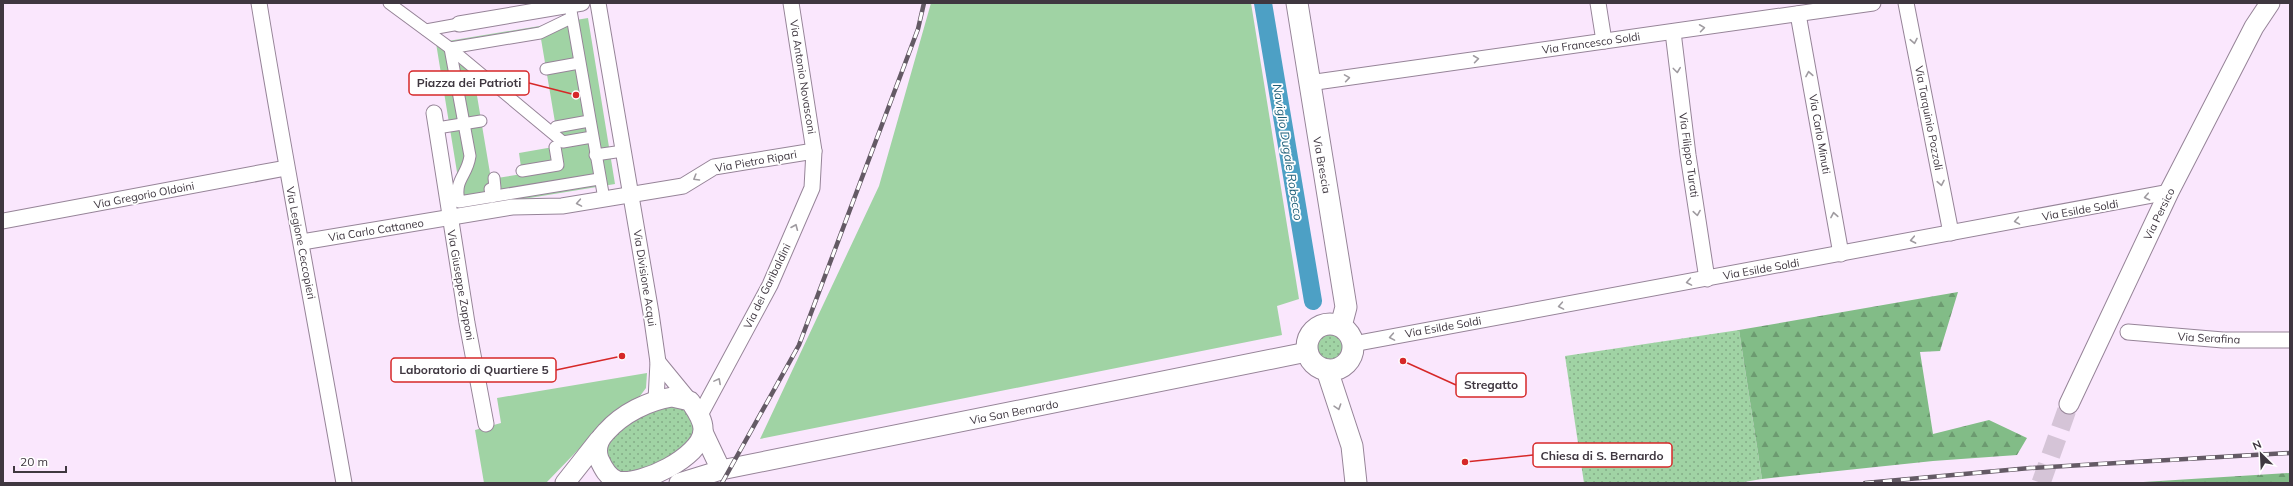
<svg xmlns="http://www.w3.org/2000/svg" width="2293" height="486" font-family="Mulish,sans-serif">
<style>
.grass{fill:url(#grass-dots)}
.forest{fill:url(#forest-firs)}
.green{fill:#a0d3a4;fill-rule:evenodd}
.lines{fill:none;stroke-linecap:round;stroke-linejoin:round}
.canal{stroke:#4da0c5;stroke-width:18}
.tertiary-tunnel{stroke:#d5c4d7;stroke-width:19;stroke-dasharray:19 10;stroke-linecap:butt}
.pedestrian-casing{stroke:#968498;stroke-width:13}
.minor-casing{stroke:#968498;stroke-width:17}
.tertiary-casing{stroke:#968498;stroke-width:21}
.secondary-casing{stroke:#968498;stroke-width:23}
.pedestrian{stroke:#fff;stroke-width:11}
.minor{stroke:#fff;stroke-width:15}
.tertiary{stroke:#fff;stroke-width:19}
.secondary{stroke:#fff;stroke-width:21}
.rail-casing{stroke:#645a65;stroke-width:4.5}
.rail{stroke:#fff;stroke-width:3;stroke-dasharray:9;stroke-linecap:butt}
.oneway{stroke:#9f9ba0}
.labels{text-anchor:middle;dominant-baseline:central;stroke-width:3.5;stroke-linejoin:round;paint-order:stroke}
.street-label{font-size:11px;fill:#3f3740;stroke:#fff}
.water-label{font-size:12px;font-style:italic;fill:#20607a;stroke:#fff}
.leader{fill:none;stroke:#d62828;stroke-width:1.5}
.callout-dot{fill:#d62828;stroke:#fff;stroke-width:1.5}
.callout{fill:#fff;stroke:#d62828;stroke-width:1.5}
.callout-label{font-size:12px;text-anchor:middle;font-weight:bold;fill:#3f3740}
</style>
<defs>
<pattern id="grass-dots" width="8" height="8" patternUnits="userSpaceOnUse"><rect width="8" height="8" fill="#a0d3a4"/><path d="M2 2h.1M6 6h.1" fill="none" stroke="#84ac87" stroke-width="1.8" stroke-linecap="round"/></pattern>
<pattern id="forest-firs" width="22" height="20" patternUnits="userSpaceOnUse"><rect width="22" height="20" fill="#82bc87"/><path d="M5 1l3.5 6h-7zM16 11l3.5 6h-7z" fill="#6c9a70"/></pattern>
</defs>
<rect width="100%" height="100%" fill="#fae7fd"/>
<g class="grass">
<polygon points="1739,330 1762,479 1738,483 1584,483 1565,356"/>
<circle cx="1330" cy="347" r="13"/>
<path d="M 672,406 L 685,409 C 689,415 696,423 694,431 C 689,451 642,479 622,473 C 615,471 611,465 608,458 C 596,430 652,412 672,406 Z"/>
</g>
<g class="forest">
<polygon points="1958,292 1940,351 1920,352 1933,434 1989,420 2027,438 2017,455 1933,461 1762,479 1739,330"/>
<polygon points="2290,473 2290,483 2127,483"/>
</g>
<g class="green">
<polygon points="931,3 1251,3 1299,299 1277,306 1282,335 760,439 879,186"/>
<path d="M 588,18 L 615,184 L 463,209 L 436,43 ZM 540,33 L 559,146 L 519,153 L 522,174 L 491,179 L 472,66 L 450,48 Z"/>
<polygon points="647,373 646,388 640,396 605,422 546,483 484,483 475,430 501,423 497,398"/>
</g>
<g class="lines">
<polyline class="canal" points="1263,3 1313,301"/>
<polyline class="tertiary-tunnel" points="2041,483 2069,404"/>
<g class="pedestrian-casing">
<g id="pedestrian">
<polyline points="389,3 450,48 563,142 592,137"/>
<polyline points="570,5 604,199"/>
<polyline points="426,30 459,24"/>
<path d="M 450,48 L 470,156 C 467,177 454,178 459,202 L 599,179"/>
<polyline points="450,48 540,33 571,18"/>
<polyline points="546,69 579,63"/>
<polyline points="556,127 589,121"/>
<polyline points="437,128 481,121"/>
<polyline points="595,155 623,151"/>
<polyline points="522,171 558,165 555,147"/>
<polyline points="492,197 490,189 495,188 494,178"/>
</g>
</g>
<g class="minor-casing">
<g id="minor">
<path d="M 259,3 C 285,163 316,323 344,483"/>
<polyline points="598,3 651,313 658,362 656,400"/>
<polyline points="1598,3 1604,41"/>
<polyline points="1906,3 1951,233"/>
<polyline points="1798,14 1841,254"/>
<polyline points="459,24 582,3"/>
<polyline points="1673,32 1688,155 1707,279"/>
<polyline points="1309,83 1873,3"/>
<polyline points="434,113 467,323 486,424"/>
<polyline points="3,221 286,168"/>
<polyline points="302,242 512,207 562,206 683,186 714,167 814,151"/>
<polyline points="2128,332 2223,340 2290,340"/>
<polyline points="1353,344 2169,192"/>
<polyline points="658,362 690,401"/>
<polyline points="700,415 770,285 812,188 814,151 791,3"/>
</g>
</g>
<g class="tertiary-casing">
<g id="tertiary">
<path d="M 672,397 L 690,401 C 696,410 704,420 703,431 C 701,457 641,486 618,481 C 608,478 603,468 599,459 C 595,448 599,439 606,432 C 623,413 648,401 672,397 Z"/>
<polyline points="2069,404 2169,192 2254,27 2270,3"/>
<polyline points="721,470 1307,352"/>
<polyline points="565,483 599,440"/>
<polyline points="679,483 721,470 703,432"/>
</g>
</g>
<g class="secondary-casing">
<g id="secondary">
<polyline points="1297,3 1346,307 1341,326"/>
<circle cx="1330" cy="347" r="23"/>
<polyline points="1327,370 1352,446 1356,483"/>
</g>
</g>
<use href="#pedestrian" class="pedestrian"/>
<use href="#minor" class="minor"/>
<use href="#tertiary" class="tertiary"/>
<use href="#secondary" class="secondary"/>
<g class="rail-casing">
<g id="rail">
<polyline points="722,483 799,345 918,29 924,3"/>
<polyline points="1865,483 2030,468 2290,453"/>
</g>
</g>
<use href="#rail" class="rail"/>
</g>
<defs><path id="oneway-chevron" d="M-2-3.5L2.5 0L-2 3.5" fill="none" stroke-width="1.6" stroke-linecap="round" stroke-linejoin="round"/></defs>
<g class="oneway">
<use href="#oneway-chevron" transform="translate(1702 28) rotate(-8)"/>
<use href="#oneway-chevron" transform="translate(1914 41) rotate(79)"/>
<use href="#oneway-chevron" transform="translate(1476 59) rotate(-8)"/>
<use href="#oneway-chevron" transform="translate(1677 70) rotate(83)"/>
<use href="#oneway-chevron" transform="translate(1809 74) rotate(-100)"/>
<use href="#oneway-chevron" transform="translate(1347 78) rotate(-9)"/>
<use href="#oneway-chevron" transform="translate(696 178) rotate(149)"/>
<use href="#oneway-chevron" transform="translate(1941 183) rotate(79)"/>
<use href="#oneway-chevron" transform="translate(2147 197) rotate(168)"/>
<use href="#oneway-chevron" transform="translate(579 203) rotate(170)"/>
<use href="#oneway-chevron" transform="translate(1697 213) rotate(81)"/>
<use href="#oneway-chevron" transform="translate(1834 215) rotate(-100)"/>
<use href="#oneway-chevron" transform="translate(2017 221) rotate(170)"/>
<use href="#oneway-chevron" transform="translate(795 227) rotate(-67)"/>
<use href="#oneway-chevron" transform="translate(1913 240) rotate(169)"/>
<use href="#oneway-chevron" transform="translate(1689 282) rotate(170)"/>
<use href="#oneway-chevron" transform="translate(1561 306) rotate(170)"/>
<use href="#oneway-chevron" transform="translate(1392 337) rotate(170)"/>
<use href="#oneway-chevron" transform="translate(718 381) rotate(-62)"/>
<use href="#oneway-chevron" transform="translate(1338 407) rotate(72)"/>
</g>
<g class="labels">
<g class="street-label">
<text transform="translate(1591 43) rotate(-8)">Via Francesco Soldi</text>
<text transform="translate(803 77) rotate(81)">Via Antonio Novasconi</text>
<text transform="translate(1929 118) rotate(79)">Via Tarquinio Pozzoli</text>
<text transform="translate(1820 134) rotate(80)">Via Carlo Minuti</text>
<text transform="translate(1689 155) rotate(82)">Via Filippo Turati</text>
<text transform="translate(756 161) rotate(-10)">Via Pietro Ripari</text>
<text transform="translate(1322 165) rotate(80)">Via Brescia</text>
<text transform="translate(144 195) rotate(-11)">Via Gregorio Oldoini</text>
<text transform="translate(2080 210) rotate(-10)">Via Esilde Soldi</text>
<text transform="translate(2159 214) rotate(-64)">Via Persico</text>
<text transform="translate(376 230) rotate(-9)">Via Carlo Cattaneo</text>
<text transform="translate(301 243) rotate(79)">Via Legione Ceccopieri</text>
<text transform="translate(1761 269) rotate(-10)">Via Esilde Soldi</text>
<text transform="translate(645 278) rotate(81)">Via Divisione Acqui</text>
<text transform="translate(461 285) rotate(80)">Via Giuseppe Zapponi</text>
<text transform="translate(767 286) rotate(-64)">Via dei Garibaldini</text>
<text transform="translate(1443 327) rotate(-10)">Via Esilde Soldi</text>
<text transform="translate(2209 338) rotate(3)">Via Serafina</text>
<text transform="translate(1014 412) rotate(-11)">Via San Bernardo</text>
</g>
<g class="water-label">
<text transform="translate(1288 152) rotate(81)">Naviglio Dugale Robecco</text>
</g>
</g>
<path class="leader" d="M576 95L529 83M622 356L556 370M1403 361L1456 385M1465 462L1533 455"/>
<g class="callout-dot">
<circle cx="576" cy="95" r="4"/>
<circle cx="622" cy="356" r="4"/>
<circle cx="1403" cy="361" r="4"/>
<circle cx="1465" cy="462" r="4"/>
</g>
<g class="callout">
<rect x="409" y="71" width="120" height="24" rx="4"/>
<rect x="391" y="358" width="165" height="24" rx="4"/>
<rect x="1456" y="373" width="70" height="24" rx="4"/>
<rect x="1533" y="443" width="139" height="24" rx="4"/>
</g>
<g class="callout-label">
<text x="469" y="87">Piazza dei Patrioti</text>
<text x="474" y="374">Laboratorio di Quartiere 5</text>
<text x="1491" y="389">Stregatto</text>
<text x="1602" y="460">Chiesa di S. Bernardo</text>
</g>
<rect width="2293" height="486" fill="none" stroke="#3f3740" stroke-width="8"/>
<g transform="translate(2261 454) rotate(336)" stroke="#ffffff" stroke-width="3" paint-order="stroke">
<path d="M0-3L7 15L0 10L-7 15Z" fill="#3f3740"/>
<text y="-6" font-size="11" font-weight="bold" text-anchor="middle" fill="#3f3740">N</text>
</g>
<path d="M14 466v6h52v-6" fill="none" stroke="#3f3740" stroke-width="2"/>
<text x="20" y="466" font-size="12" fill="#3f3740" stroke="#ffffff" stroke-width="3" paint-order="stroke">20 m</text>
</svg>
